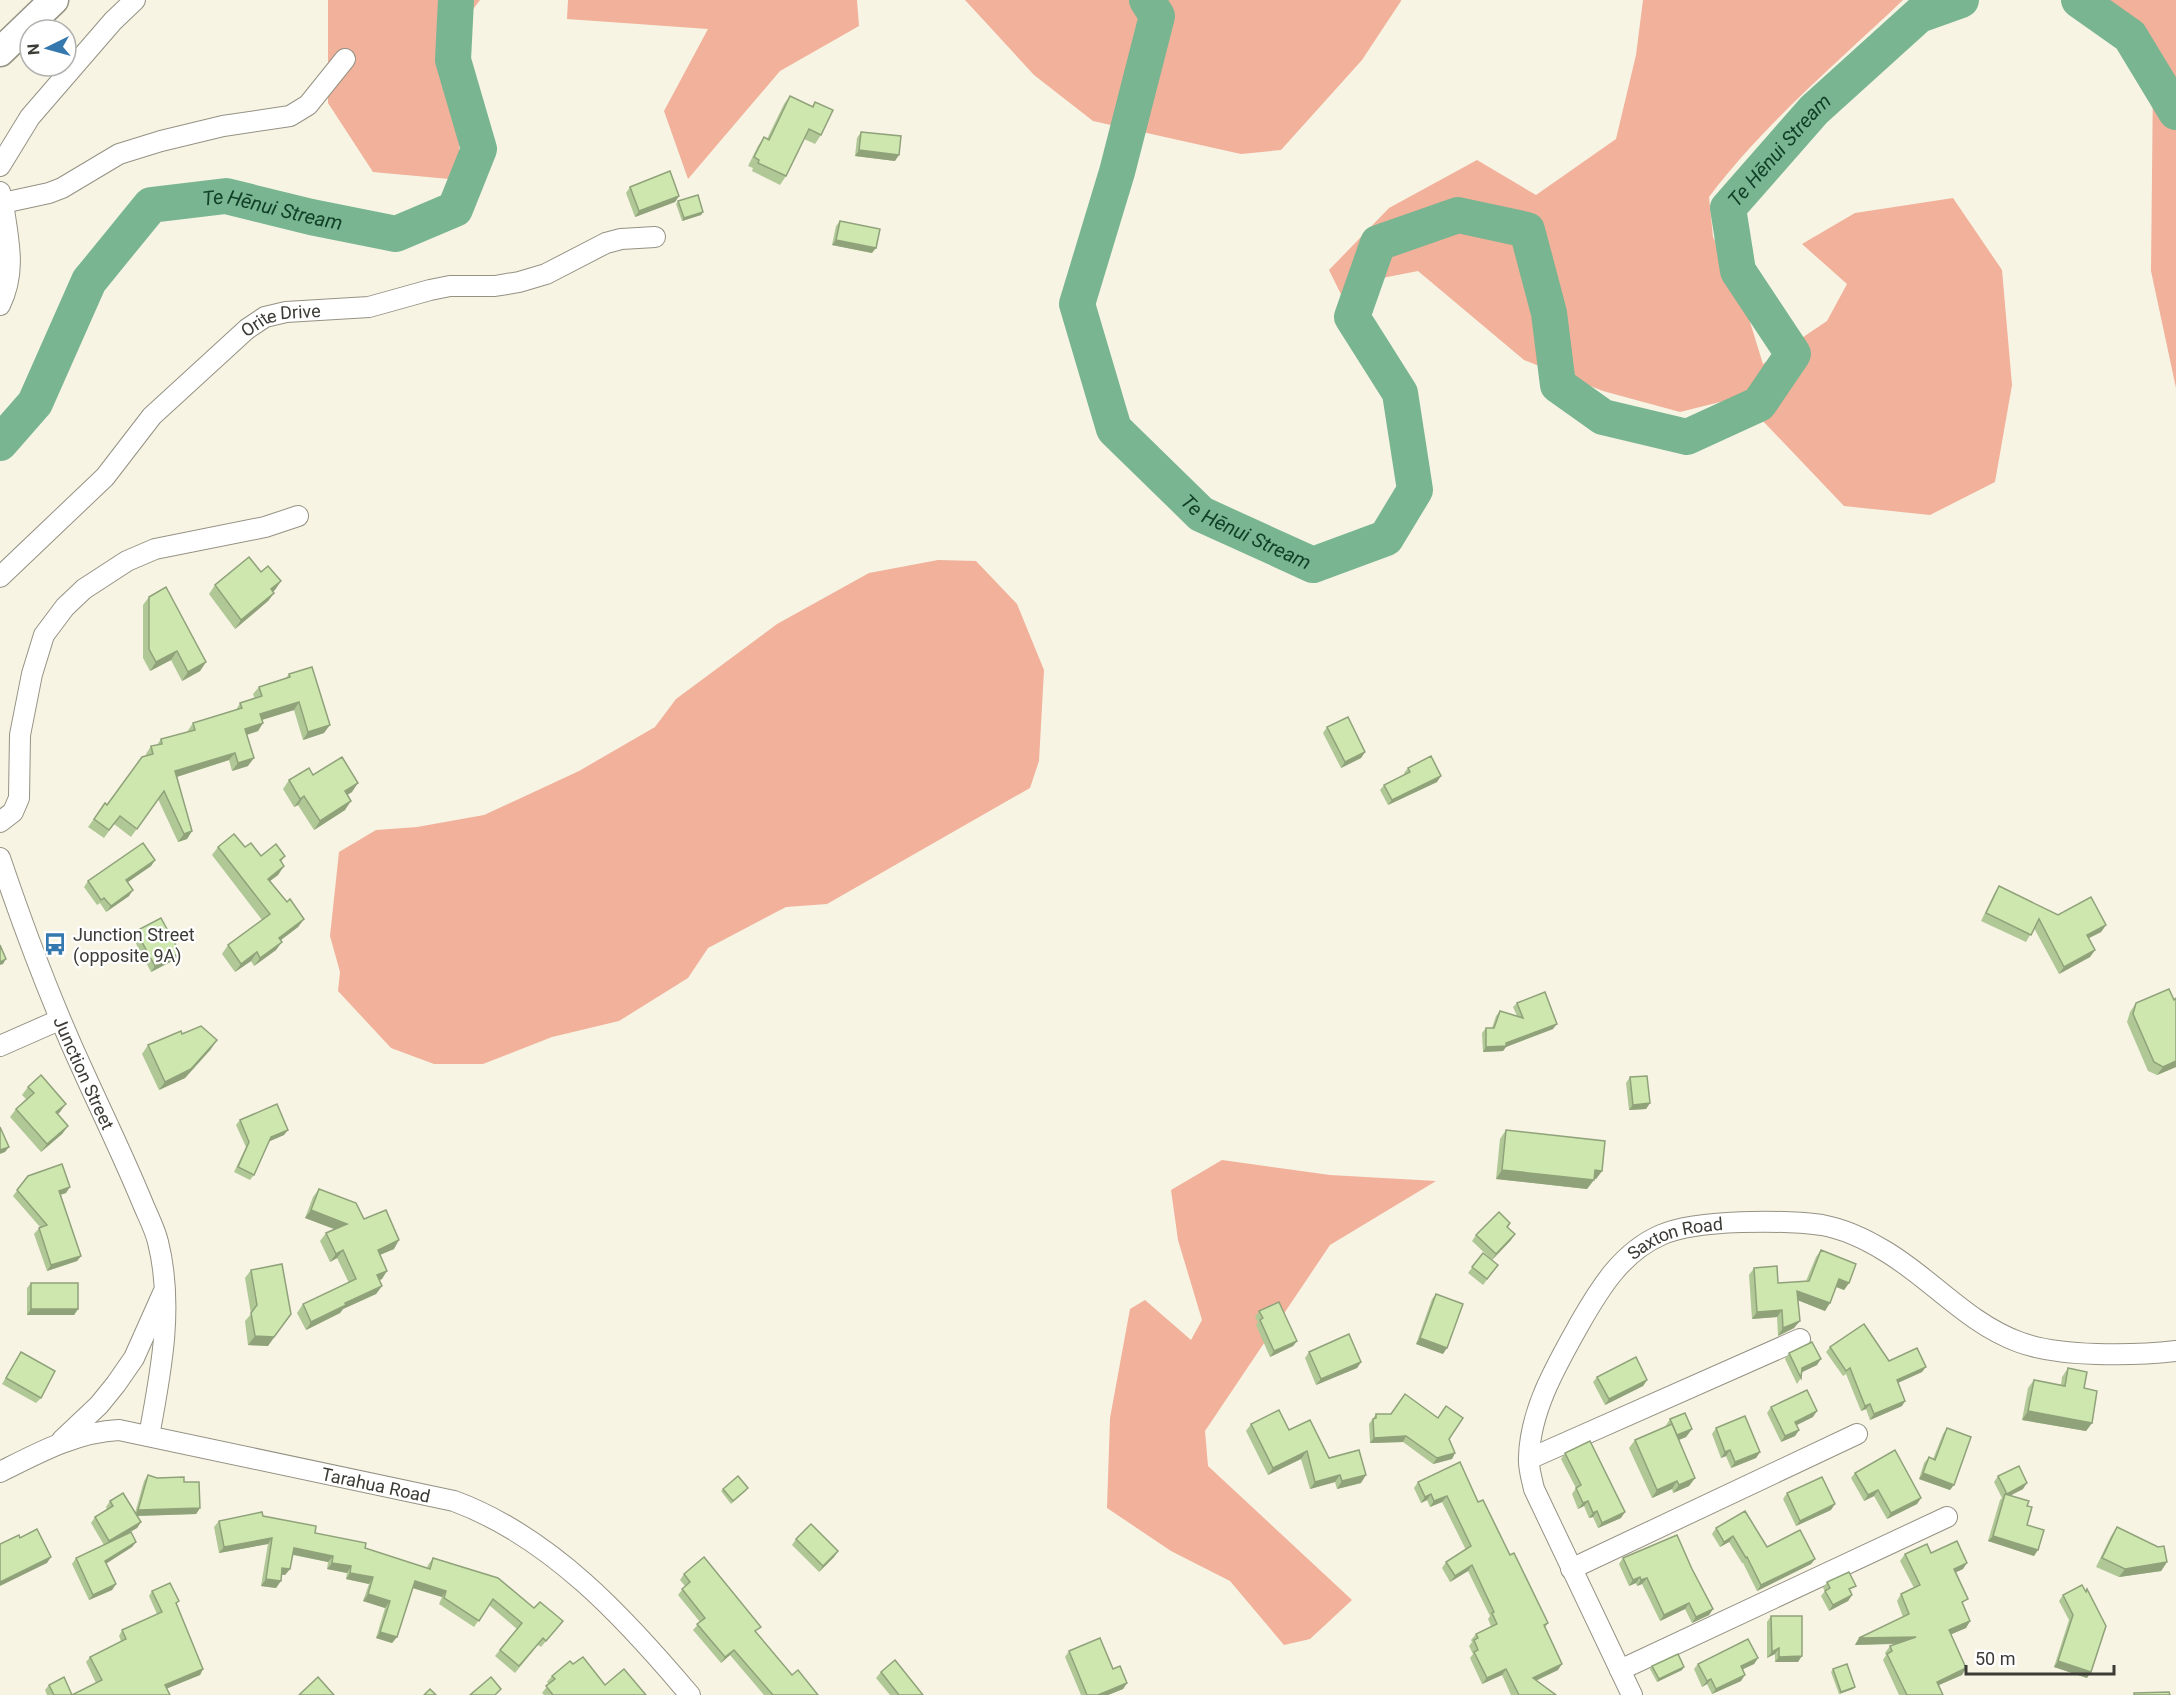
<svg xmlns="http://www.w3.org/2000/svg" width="2176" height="1695" font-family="Roboto,sans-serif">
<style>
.green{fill:#f1b19b}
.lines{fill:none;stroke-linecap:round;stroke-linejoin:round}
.river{stroke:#79b591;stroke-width:36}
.minor-casing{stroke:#959284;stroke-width:22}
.highway-casing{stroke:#959284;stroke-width:31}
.minor{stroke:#fff;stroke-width:20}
.highway{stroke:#fff;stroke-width:28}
.wall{fill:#b0c796}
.shaded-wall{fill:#90a27a}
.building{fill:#cde7ae;stroke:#90a27a;stroke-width:1.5}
.labels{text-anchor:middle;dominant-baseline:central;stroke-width:4.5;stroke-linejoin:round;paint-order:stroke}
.street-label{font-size:18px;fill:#3c3b35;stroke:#fff}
.poi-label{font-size:18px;fill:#3c3b35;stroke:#fff;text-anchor:start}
.water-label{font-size:20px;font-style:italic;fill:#114028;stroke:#fff}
</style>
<rect width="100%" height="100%" fill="#f7f4e4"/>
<g class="green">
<polygon points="328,0 480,0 462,24 458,75 460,180 373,172 328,103"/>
<polygon points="568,0 857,0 859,26 780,71 688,179 664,111 708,29 567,19"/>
<polygon points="965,0 1401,0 1401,1 1362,60 1281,150 1241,154 1093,121 1034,75"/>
<path d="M 1643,0 L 1903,0 C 1837,63 1764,124 1709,197 L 1713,237 L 1742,296 L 1763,364 L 1827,321 L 1847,284 L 1802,244 L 1855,213 L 1953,198 L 2002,270 L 2012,385 L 1995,482 L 1930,515 L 1844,506 L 1740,397 L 1680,412 L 1603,391 L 1524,360 L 1418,271 L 1377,279 L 1361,335 L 1329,270 L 1389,208 L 1477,160 L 1536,195 L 1616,139 L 1636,55 Z"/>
<polygon points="2098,0 2176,0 2176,388 2151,271 2153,79 2103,5"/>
<polygon points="938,560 976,561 1017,604 1044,670 1039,761 1030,788 827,904 786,907 708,948 688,978 619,1021 552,1037 483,1064 434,1064 391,1048 338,991 340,972 330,936 339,852 376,830 417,827 484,815 579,771 655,727 676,699 777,624 869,573"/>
<polygon points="1222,1160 1330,1175 1436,1181 1330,1245 1205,1431 1208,1466 1352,1600 1310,1639 1284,1645 1230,1581 1171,1551 1107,1508 1110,1418 1130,1309 1145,1300 1191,1340 1202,1320 1178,1240 1171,1190"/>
</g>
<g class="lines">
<g class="river">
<path id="s1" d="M 1147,0 L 1157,16 L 1117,172 L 1077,304 L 1114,429 L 1201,514 L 1313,565 L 1386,538 L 1415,490 L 1400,393 L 1352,317 L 1378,243 L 1458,215 L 1527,230 L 1549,313 L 1558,385 L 1603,417 L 1687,437 L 1759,404 L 1793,354 L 1738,271 L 1728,208 L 1814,110 L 1919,15 L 1961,0"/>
<polyline points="2079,0 2130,36 2176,112"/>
<path id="s2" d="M 0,443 L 35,403 L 89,281 L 151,205 L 226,196 L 311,217 L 396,234 L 455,209 L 479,149 L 453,60 L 456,0"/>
</g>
<g class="minor-casing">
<g id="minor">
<polyline points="0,166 30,117 113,21 135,0"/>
<path d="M 0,192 L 3,203 C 8,239 17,271 0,305"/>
<polyline points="3,203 49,193 62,188 119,154 161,141 223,126 290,116 308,105 345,59"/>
<path id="s3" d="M 0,577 L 105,477 L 152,416 L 247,329 L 265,317 L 286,312 L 369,307 L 430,290 L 450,286 L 495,286 L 519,282 L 546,274 L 606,243 L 621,239 L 655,237"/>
<polyline points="0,822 13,812 19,798 20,735 32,674 44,635 65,607 84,589 127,561 155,549 265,527 298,516"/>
<path id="s4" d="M 0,858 C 25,932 52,1004 85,1075 C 104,1117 125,1160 143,1204 C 148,1216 155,1229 158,1242 C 174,1306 161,1372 149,1436"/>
<polyline points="0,1046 59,1020"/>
<polyline points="62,1440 99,1405 116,1384 134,1358 163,1293"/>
<polyline points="1529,1459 1800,1339"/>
<path id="s5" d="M 0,1472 C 38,1453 76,1432 119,1430 L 454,1501 C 551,1537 625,1618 690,1695"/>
<polyline points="1571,1569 1857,1434"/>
<polyline points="1620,1670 1947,1517"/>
<path id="s6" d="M 1632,1695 L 1534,1489 C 1532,1479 1528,1468 1529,1457 C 1530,1410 1557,1364 1580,1323 C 1600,1288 1622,1252 1661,1235 C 1697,1219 1783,1220 1822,1225 C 1844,1229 1867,1240 1885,1251 C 1932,1279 1967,1323 2019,1342 C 2059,1357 2133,1356 2176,1351"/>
</g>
</g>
<g class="highway-casing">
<polyline id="highway" points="0,52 54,0"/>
</g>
<use href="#minor" class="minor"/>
<use href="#highway" class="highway"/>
</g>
<g class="wall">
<polygon points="790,96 812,106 815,102 821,135 815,144 804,139 786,176 780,185 752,171 753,168 748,166 758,146 764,137 767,139 784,104"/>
<polygon points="861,132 895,161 855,156 857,138"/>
<polygon points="630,187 679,196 675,202 635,217 626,193"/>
<polygon points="678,201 703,212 701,215 682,221 676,204"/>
<polygon points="840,221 872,253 832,245 836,226"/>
<polygon points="281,581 273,591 274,593 268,601 235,629 209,594 215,585"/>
<polygon points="149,597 206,662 200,671 182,681 171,660 150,671 143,658 143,605"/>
<polygon points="289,674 324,733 303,740 294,710 262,720 263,723 258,731 247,735 248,766 232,771 229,760 177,777 192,831 187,839 178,842 158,799 131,837 114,824 104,838 88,827 105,803 107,805 146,756 146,754 151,746 157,745 161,739 187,732 193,723 236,710 240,703 255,699 253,694 259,687 286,678"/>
<polygon points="1327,727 1365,752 1361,758 1341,768 1323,733"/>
<polygon points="1408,768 1437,782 1388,805 1380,790 1384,785 1405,775 1404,773"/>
<polygon points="313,775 352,792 347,795 345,810 314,830 298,805 294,807 283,789 289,780"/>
<polygon points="218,847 245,847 261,856 285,856 281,862 284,866 278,875 270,881 287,902 304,919 298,927 281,940 276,950 254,966 251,961 235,972 222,954 228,945 262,920 212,855"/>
<polygon points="155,860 151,866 128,882 129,896 106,912 100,903 97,905 84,887 88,881"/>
<polygon points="1999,886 2058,915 2106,925 2101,932 2089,938 2095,950 2090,957 2059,974 2034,928 2026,942 1981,921 1994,894"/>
<polygon points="136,931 180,953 176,959 151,972 132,936"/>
<polygon points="1517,1003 1553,1029 1506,1047 1503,1051 1483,1052 1482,1033 1486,1028 1492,1028 1496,1016 1500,1011 1517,1016 1513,1007"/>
<polygon points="2136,1003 2176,1067 2157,1075 2148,1071 2127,1022 2130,1012"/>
<polygon points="182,1034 211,1049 185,1078 159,1090 142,1054 148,1045"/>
<polygon points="1630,1077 1650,1103 1646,1109 1629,1110 1626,1083"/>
<polygon points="28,1087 60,1112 57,1114 68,1126 62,1134 41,1152 10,1117 16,1109 26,1099 22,1095"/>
<polygon points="240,1120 284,1135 269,1141 254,1175 250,1180 234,1172 246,1147 236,1125"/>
<polygon points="1506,1130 1602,1171 1596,1179 1594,1179 1587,1189 1496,1179 1500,1139"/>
<polygon points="28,1176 66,1193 61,1195 81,1256 77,1261 47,1271 34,1234 40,1227 13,1196"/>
<polygon points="319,1189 364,1219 394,1249 380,1255 382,1279 379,1280 382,1286 376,1294 343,1309 340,1313 306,1330 297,1313 303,1304 349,1283 337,1258 330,1262 320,1241 326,1233 335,1229 305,1218 313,1197"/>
<polygon points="1510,1223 1508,1227 1511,1240 1492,1260 1472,1241 1476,1235"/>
<polygon points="1821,1250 1849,1283 1844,1290 1836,1287 1825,1311 1798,1300 1794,1328 1778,1336 1777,1317 1752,1319 1749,1275 1754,1268 1778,1283 1806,1281 1816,1257"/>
<polygon points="1483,1253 1498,1265 1483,1285 1468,1273"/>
<polygon points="251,1270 268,1346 248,1345 245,1321 251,1314 245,1278"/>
<polygon points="31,1283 78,1309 74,1315 27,1315 27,1288"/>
<polygon points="1436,1294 1443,1354 1416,1344 1432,1299"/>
<polygon points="1259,1311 1297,1341 1293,1346 1270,1357 1256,1325 1258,1322 1255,1317"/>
<polygon points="1830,1347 1889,1361 1922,1372 1898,1383 1902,1406 1870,1420 1866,1409 1861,1411 1846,1374 1843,1376 1826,1352"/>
<polygon points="21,1352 41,1398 36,1403 2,1384"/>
<polygon points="1309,1352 1361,1362 1357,1368 1316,1385 1305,1358"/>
<polygon points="1789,1353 1817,1365 1802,1372 1801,1378 1797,1384 1785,1359"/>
<polygon points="2068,1368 2084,1388 2092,1423 2086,1431 2022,1420 2028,1388 2034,1380 2061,1385 2062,1377"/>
<polygon points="1597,1377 1647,1380 1643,1386 1605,1405 1593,1382"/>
<polygon points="1771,1407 1813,1417 1796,1425 1799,1430 1795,1436 1781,1442 1767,1413"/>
<polygon points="1376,1414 1449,1439 1455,1453 1452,1459 1433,1464 1403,1442 1370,1443 1369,1424"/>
<polygon points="1670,1419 1692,1429 1686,1437 1679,1440 1695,1478 1689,1486 1673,1493 1672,1489 1652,1498 1629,1448 1635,1440 1665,1427"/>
<polygon points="1251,1424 1289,1430 1329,1458 1361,1483 1337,1489 1335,1482 1310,1489 1301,1459 1268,1475 1246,1431"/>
<polygon points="1716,1428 1760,1452 1756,1458 1731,1468 1726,1456 1721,1458 1712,1434"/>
<polygon points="1947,1428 1950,1490 1919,1479 1924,1463 1929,1457 1933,1459 1943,1434"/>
<polygon points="1565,1453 1621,1518 1598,1528 1593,1517 1589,1518 1584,1506 1578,1509 1572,1494 1576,1488 1561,1459"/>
<polygon points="1855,1473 1921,1498 1917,1504 1887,1519 1874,1496 1864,1501 1851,1478"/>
<polygon points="148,1475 157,1478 184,1482 200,1508 196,1514 137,1516 141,1522 137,1528 124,1535 136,1542 132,1547 106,1563 116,1584 112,1590 89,1600 72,1564 76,1558 104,1545 91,1523 95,1517 107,1510 106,1507 110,1501 135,1513 144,1481"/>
<polygon points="1998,1476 2023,1489 2010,1496 2027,1506 2027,1525 2034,1556 1988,1541 2000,1500 2002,1498 1994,1482"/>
<polygon points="1418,1482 1478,1502 1510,1555 1548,1623 1545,1628 1558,1670 1536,1681 1556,1695 1511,1695 1502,1675 1482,1684 1470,1658 1473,1654 1469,1646 1472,1642 1471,1640 1476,1634 1491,1626 1488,1619 1490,1616 1468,1571 1450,1582 1442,1568 1446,1562 1466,1550 1442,1502 1430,1507 1427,1500 1421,1503 1414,1488"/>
<polygon points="723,1489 746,1491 731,1504 721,1491"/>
<polygon points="1787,1493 1831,1510 1796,1526 1783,1499"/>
<polygon points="263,1516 427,1568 428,1565 433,1558 534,1608 558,1627 541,1647 538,1645 515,1673 495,1656 517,1629 489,1605 474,1627 439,1604 442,1597 412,1588 397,1637 392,1643 376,1638 385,1608 363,1601 369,1584 346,1579 347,1573 327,1569 328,1562 293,1555 290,1569 285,1575 282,1575 276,1588 261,1586 268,1544 219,1553 214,1527 219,1521"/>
<polygon points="2117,1527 2167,1562 2161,1571 2119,1577 2096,1567 2111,1536"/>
<polygon points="1716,1528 1767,1547 1815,1559 1811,1564 1757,1591 1743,1563 1742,1563 1729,1542 1720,1547 1712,1534"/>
<polygon points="796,1539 838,1551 834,1557 819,1572 792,1545"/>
<polygon points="1931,1553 1963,1569 1956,1572 1963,1606 1970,1621 1966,1628 1951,1634 1966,1668 1962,1675 1939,1685 1943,1695 1899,1695 1883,1660 1886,1655 1885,1653 1890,1646 1897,1644 1855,1645 1859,1638 1903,1617 1897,1601 1901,1594 1914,1588 1900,1561 1905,1554"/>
<polygon points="1623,1558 1692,1569 1713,1609 1709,1615 1692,1623 1685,1609 1660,1621 1642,1584 1637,1586 1636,1583 1629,1586 1619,1564"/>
<polygon points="684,1574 756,1633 792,1675 818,1695 764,1695 730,1655 721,1663 693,1630 700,1622 678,1595 685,1586 680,1580"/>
<polygon points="1827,1582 1852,1591 1851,1592 1852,1595 1848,1601 1829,1611 1821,1596 1825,1591 1823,1588"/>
<polygon points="2082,1585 2087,1678 2054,1667 2069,1620 2059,1601 2063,1595"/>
<polygon points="152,1591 176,1605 203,1669 200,1675 167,1688 170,1695 47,1695 45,1690 49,1685 72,1695 96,1683 86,1662 90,1657 121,1641 119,1636 122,1630 157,1614 149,1596"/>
<polygon points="1771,1616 1798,1662 1775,1662 1775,1654 1767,1658 1767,1622"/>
<polygon points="1069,1651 1113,1669 1127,1683 1123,1689 1108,1695 1081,1695 1065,1657"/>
<polygon points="1758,1658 1754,1664 1743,1669 1741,1681 1712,1694 1707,1684 1702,1687 1694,1669 1698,1664"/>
<polygon points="573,1664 605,1685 646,1695 544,1695 542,1693 549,1684 547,1682 552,1676"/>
<polygon points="1652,1666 1682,1670 1657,1682 1650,1669"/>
<polygon points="1833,1669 1855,1687 1853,1689 1839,1694 1831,1672"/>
<polygon points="881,1672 923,1695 890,1695 876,1678"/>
</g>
<g class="shaded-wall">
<polygon points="859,150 899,155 895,161 855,156"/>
<polygon points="679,196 675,202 635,217 639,211"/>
<polygon points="703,212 701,215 682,221 684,218"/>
<polygon points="836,240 876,248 872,253 832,245"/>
<polygon points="281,581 275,590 265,598 271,589"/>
<polygon points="274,593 268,601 235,629 241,620"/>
<polygon points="177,651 171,660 150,671 156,662"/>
<polygon points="206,662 200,671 182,681 188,672"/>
<polygon points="299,702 294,710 255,722 260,714"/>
<polygon points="263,723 258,731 239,737 245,729"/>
<polygon points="330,725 324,733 303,740 308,732"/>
<polygon points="1365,752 1361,758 1341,768 1345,762"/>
<polygon points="235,753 229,760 170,779 175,771"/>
<polygon points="254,758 248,766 232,771 238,763"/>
<polygon points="1441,776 1437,782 1388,805 1392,800"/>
<polygon points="358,783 352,792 339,800 345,791"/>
<polygon points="304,796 298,805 294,807 300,799"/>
<polygon points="351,801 345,810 314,830 320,821"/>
<polygon points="192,831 187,839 178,842 184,834"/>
<polygon points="155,860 151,866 122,886 126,880"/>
<polygon points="284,866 278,875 262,887 268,879"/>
<polygon points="133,890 129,896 106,912 111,906"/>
<polygon points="304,919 298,927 273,946 279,938"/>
<polygon points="2106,925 2101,932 2081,942 2087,935"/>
<polygon points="282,942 276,950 254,966 260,958"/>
<polygon points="2095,950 2090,957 2059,974 2064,967"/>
<polygon points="257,952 251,961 235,972 241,964"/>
<polygon points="180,953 176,959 151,972 155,966"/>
<polygon points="6,959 3,964 0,965 0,962"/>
<polygon points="1557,1024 1553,1029 1506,1047 1503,1051 1483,1052 1486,1047 1506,1043"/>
<polygon points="217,1040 211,1049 185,1078 159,1090 165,1082"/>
<polygon points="2176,1061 2176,1067 2157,1075 2163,1067"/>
<polygon points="1650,1103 1646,1109 1629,1110 1633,1105"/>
<polygon points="66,1104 60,1112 50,1121 56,1112"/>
<polygon points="68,1126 62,1134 41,1152 47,1144"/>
<polygon points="288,1130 284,1135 268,1142 271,1137"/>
<polygon points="9,1147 5,1152 0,1154 0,1150"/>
<polygon points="1502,1170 1594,1180 1587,1189 1496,1179"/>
<polygon points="1595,1170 1602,1171 1596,1179 1589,1179"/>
<polygon points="70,1187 66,1193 55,1196 59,1191"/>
<polygon points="311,1210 347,1224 342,1232 305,1218"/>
<polygon points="1515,1234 1511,1240 1492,1260 1496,1254"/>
<polygon points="399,1240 394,1249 372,1258 378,1250"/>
<polygon points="343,1250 337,1258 330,1262 336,1254"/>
<polygon points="81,1256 77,1261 47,1271 51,1265"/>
<polygon points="387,1271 382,1279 371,1284 377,1275"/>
<polygon points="1839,1279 1849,1283 1844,1290 1834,1286"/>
<polygon points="382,1286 376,1294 343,1309 340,1313 306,1330 311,1322 345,1303"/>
<polygon points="1797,1291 1830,1303 1825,1311 1792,1298"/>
<polygon points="31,1309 78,1309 74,1315 27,1315"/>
<polygon points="1782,1310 1777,1317 1752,1319 1757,1312"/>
<polygon points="291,1314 268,1346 248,1345 255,1336"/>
<polygon points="1800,1321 1794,1328 1778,1336 1783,1328"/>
<polygon points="1420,1338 1447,1348 1443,1354 1416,1344"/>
<polygon points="1297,1341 1293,1346 1270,1357 1274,1351"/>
<polygon points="1821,1359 1817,1365 1798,1374 1802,1368"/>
<polygon points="1361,1362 1357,1368 1316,1385 1321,1379"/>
<polygon points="1926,1367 1922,1372 1893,1385 1897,1380"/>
<polygon points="1647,1380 1643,1386 1605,1405 1609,1399"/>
<polygon points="1905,1401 1902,1406 1870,1420 1874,1414"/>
<polygon points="1870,1404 1866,1409 1861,1411 1865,1406"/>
<polygon points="1817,1411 1813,1417 1791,1428 1795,1422"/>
<polygon points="2028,1411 2092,1423 2086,1431 2022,1420"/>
<polygon points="1692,1429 1686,1437 1671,1443 1677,1435"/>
<polygon points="1799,1430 1795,1436 1781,1442 1785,1436"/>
<polygon points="1406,1436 1403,1442 1370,1443 1374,1438"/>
<polygon points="1730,1450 1726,1456 1721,1458 1725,1452"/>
<polygon points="1307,1451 1301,1459 1268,1475 1273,1468"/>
<polygon points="1760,1452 1756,1458 1731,1468 1735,1462"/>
<polygon points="1455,1453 1452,1459 1433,1464 1437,1458"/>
<polygon points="1923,1473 1954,1485 1950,1490 1919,1479"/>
<polygon points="1340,1475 1335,1482 1310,1489 1315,1482"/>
<polygon points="1366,1475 1361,1483 1337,1489 1342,1481"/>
<polygon points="1695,1478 1689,1486 1673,1493 1679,1485"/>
<polygon points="1677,1481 1672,1489 1652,1498 1657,1490"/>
<polygon points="2027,1483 2023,1489 2003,1499 2007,1494"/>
<polygon points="1878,1490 1874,1496 1864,1501 1868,1495"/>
<polygon points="1431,1494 1427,1500 1421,1503 1425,1497"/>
<polygon points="1447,1496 1442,1502 1430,1507 1434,1501"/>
<polygon points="1921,1498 1917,1504 1887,1519 1891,1513"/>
<polygon points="1588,1501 1584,1506 1578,1509 1583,1503"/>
<polygon points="1835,1504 1831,1510 1796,1526 1800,1521"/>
<polygon points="200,1508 196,1514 134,1516 138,1510"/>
<polygon points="1597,1511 1593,1517 1589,1518 1593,1513"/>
<polygon points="1625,1512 1621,1518 1598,1528 1602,1523"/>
<polygon points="141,1522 137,1528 105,1547 109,1541"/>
<polygon points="1733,1536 1729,1542 1720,1547 1724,1542"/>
<polygon points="1993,1536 2038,1550 2034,1556 1988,1541"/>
<polygon points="272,1538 268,1544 219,1553 224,1547"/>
<polygon points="136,1542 132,1547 101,1567 105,1561"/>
<polygon points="294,1548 333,1556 328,1562 290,1554"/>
<polygon points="838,1551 834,1557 819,1572 823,1566"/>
<polygon points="51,1557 47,1563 0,1586 0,1582"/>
<polygon points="1815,1559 1811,1564 1757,1591 1761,1585"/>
<polygon points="2167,1562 2161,1571 2119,1577 2125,1569"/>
<polygon points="332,1563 351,1566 347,1573 327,1569"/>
<polygon points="1967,1563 1963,1569 1950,1575 1954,1569"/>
<polygon points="1472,1565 1468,1571 1450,1582 1455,1576"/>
<polygon points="282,1568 290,1569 285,1575 278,1574"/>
<polygon points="350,1573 373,1577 369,1584 346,1579"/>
<polygon points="1640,1577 1636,1583 1629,1586 1633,1580"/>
<polygon points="1647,1578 1642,1584 1637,1586 1641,1580"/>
<polygon points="266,1579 281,1581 276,1588 261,1586"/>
<polygon points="415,1581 446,1591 442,1597 410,1587"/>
<polygon points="116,1584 112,1590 89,1600 93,1595"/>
<polygon points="368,1594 390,1601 385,1608 363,1601"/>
<polygon points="1852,1595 1848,1601 1829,1611 1833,1605"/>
<polygon points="1689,1603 1685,1609 1660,1621 1664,1615"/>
<polygon points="1713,1609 1709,1615 1692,1623 1696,1617"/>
<polygon points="1970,1621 1966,1628 1945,1637 1949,1630"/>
<polygon points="380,1632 397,1637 392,1643 376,1638"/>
<polygon points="1916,1637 1912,1643 1855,1645 1859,1638"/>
<polygon points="1779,1648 1775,1654 1767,1658 1772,1652"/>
<polygon points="734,1650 730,1655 721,1663 725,1657"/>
<polygon points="1802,1656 1798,1662 1775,1662 1779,1657"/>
<polygon points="1758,1658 1754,1664 1737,1672 1741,1666"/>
<polygon points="2058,1661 2091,1672 2087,1678 2054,1667"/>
<polygon points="1562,1664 1558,1670 1528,1684 1533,1678"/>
<polygon points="1684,1667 1682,1670 1657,1682 1659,1679"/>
<polygon points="1966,1668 1962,1675 1932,1688 1937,1682"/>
<polygon points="203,1669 200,1675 161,1691 165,1685"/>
<polygon points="1506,1669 1502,1675 1482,1684 1487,1678"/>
<polygon points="1745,1675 1741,1681 1712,1694 1716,1689"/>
<polygon points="1711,1679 1707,1684 1702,1687 1707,1681"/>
<polygon points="1127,1683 1123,1689 1108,1695 1098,1695"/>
<polygon points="1855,1687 1853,1689 1839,1694 1841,1692"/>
</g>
<g class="building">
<polygon points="790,96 813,107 815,102 833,110 821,135 809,129 786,176 758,163 759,160 754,157 764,137 769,140"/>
<polygon points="861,132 901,136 899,155 859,150"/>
<polygon points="670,171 679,196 639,211 630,187"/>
<polygon points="698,195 703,212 684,218 678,201"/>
<polygon points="840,221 880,229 876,248 836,240"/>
<polygon points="249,557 261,572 268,566 281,581 271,589 274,593 241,620 215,585"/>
<polygon points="166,587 206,662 188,672 177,651 156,662 149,649 149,597"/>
<polygon points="312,667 330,725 308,732 299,702 260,714 263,723 245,729 254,758 238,763 235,753 175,771 192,831 184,834 164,791 137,829 120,816 109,830 94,819 105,803 107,805 142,757 153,754 151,746 162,744 161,739 195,730 193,723 242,708 240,703 262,696 259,687 290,677 289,674"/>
<polygon points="1348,717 1365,752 1345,762 1327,727"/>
<polygon points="1431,756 1441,776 1392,800 1384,785 1410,772 1408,768"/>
<polygon points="342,757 358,783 345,791 351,801 320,821 304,796 300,799 289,780 309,768 313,775"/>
<polygon points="234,834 245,847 251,843 261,856 276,844 285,856 280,860 284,866 268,879 287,902 290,899 304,919 279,938 282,942 260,958 257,952 241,964 228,945 270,914 218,847"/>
<polygon points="143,843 155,860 126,880 133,890 111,906 104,898 101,900 88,881"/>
<polygon points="1999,886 2058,915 2091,897 2106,925 2087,935 2095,950 2064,967 2039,919 2031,935 1986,913"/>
<polygon points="161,918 180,953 155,966 136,931"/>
<polygon points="0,945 6,959 0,962"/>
<polygon points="2169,989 2174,1000 2176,998 2176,1061 2163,1067 2154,1062 2133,1014 2136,1003"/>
<polygon points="1545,992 1557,1024 1506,1043 1506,1046 1486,1047 1486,1028 1494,1028 1500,1011 1523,1018 1517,1003"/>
<polygon points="201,1026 217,1040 191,1069 165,1082 148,1045 181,1031 182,1034"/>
<polygon points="41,1075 66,1104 56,1112 68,1126 47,1144 16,1109 34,1093 28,1087"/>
<polygon points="1647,1076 1650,1103 1633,1105 1630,1077"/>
<polygon points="277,1104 288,1130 271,1137 254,1175 238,1167 249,1142 240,1120"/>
<polygon points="0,1127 9,1147 0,1150"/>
<polygon points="1506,1130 1605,1141 1602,1171 1595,1170 1594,1180 1502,1170"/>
<polygon points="62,1164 70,1187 59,1191 81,1256 51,1265 39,1228 47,1225 17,1190 28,1176"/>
<polygon points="319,1189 356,1203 364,1219 386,1210 399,1240 378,1250 387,1271 377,1275 382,1286 345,1303 346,1305 311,1322 303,1304 356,1279 343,1250 336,1254 326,1233 347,1224 311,1210"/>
<polygon points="1499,1212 1510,1223 1507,1227 1515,1234 1496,1254 1476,1235"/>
<polygon points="1821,1250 1856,1264 1849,1283 1839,1279 1830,1303 1797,1291 1800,1321 1783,1328 1782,1310 1757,1312 1754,1268 1777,1266 1778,1283 1809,1281"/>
<polygon points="1483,1253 1498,1265 1487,1279 1472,1267"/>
<polygon points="282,1264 291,1314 274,1337 255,1336 251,1313 257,1305 251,1270"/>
<rect x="31" y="1283" width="47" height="26"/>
<polygon points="1436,1294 1463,1304 1447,1348 1420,1338"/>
<polygon points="1279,1302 1297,1341 1274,1351 1260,1320 1263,1318 1259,1311"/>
<polygon points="1864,1324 1889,1361 1917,1348 1926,1367 1897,1380 1905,1401 1874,1414 1870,1404 1865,1406 1850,1368 1846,1371 1830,1347"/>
<polygon points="1349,1334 1361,1362 1321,1379 1309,1352"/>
<polygon points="1812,1342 1821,1359 1802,1368 1801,1378 1789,1353"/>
<polygon points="21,1352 55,1371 41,1398 6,1378"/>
<polygon points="1636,1357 1647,1380 1609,1399 1597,1377"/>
<polygon points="2068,1368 2087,1372 2084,1388 2097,1391 2092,1423 2028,1411 2034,1380 2065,1386"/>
<polygon points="1807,1390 1817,1411 1795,1422 1799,1430 1785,1436 1771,1407"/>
<polygon points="1405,1394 1438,1418 1446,1406 1463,1418 1449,1439 1455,1453 1437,1458 1406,1436 1374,1438 1373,1419 1376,1418 1376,1414 1391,1414"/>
<polygon points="1279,1410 1289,1430 1310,1420 1329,1458 1359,1450 1366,1475 1342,1481 1340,1475 1315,1482 1307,1451 1273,1468 1251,1424"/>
<polygon points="1685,1413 1692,1429 1677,1435 1670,1419"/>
<polygon points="1745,1416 1760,1452 1735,1462 1730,1450 1725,1452 1716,1428"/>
<polygon points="1672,1424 1695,1478 1679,1485 1677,1481 1657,1490 1635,1440"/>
<polygon points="1947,1428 1971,1437 1954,1485 1923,1473 1929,1457 1935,1460"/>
<polygon points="1590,1441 1625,1512 1602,1523 1597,1511 1593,1513 1588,1501 1583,1503 1576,1488 1581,1485 1565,1453"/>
<polygon points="1895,1450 1921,1498 1891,1513 1878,1490 1868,1495 1855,1473"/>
<polygon points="1460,1462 1478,1502 1483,1500 1510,1555 1514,1553 1548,1623 1544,1625 1562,1664 1533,1678 1556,1695 1519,1695 1506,1669 1487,1678 1474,1652 1478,1650 1474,1640 1478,1638 1476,1634 1497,1624 1492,1613 1494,1612 1472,1565 1455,1576 1446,1562 1471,1546 1447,1496 1434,1501 1431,1494 1425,1497 1418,1482"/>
<polygon points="2019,1466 2027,1483 2007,1494 1998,1476"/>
<polygon points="148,1475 157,1478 184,1477 184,1482 199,1482 200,1508 138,1510"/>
<polygon points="738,1476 748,1488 733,1501 723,1489"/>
<polygon points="1822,1477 1835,1504 1800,1521 1787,1493"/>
<polygon points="123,1493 141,1522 109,1541 95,1517 113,1506 110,1501"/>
<polygon points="2005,1494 2029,1501 2027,1506 2032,1507 2027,1525 2044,1530 2038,1550 1993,1536"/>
<polygon points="1745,1511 1767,1547 1800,1530 1815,1559 1761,1585 1747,1557 1746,1558 1733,1536 1724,1542 1716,1528"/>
<polygon points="262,1512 263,1516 316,1526 315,1533 366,1543 365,1548 430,1569 433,1558 498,1578 534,1608 540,1602 563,1621 546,1641 543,1638 519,1666 500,1650 522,1623 493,1599 479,1621 444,1598 446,1591 415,1581 397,1637 380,1632 390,1601 368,1594 373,1577 350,1573 351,1566 332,1563 333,1556 294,1548 290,1569 282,1568 281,1581 266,1579 272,1538 224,1547 219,1521"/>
<polygon points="811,1524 838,1551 823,1566 796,1539"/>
<polygon points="2117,1527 2158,1547 2164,1546 2167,1562 2125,1569 2102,1558"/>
<polygon points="37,1529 51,1557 0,1582 0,1544 19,1535 20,1538"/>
<polygon points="131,1532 136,1542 105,1561 116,1584 93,1595 76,1558"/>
<polygon points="1677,1535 1692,1569 1713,1609 1696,1617 1689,1603 1664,1615 1647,1578 1641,1580 1640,1577 1633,1580 1623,1558"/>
<polygon points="1957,1541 1967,1563 1954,1569 1968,1599 1962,1602 1970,1621 1949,1630 1966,1668 1937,1682 1943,1695 1907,1695 1887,1654 1892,1651 1890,1646 1916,1637 1859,1638 1909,1614 1901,1594 1920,1585 1905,1554 1927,1544 1931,1553"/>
<polygon points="704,1557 761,1627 755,1631 792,1675 798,1670 818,1695 773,1695 734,1650 725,1657 697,1624 705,1618 682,1589 690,1582 684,1574"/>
<polygon points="1849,1572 1856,1586 1849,1589 1852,1595 1833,1605 1825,1591 1830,1588 1827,1582"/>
<polygon points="170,1583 179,1601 176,1603 203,1669 165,1685 170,1695 54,1695 49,1685 64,1677 72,1695 102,1680 90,1657 126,1639 122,1630 162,1612 152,1591"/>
<polygon points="2082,1585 2086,1592 2087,1589 2106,1626 2091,1672 2058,1661 2073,1615 2063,1595"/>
<polygon points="1771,1616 1802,1616 1802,1656 1779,1657 1779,1648 1772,1652"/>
<polygon points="1100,1638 1113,1669 1120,1666 1127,1683 1098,1695 1087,1695 1069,1651"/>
<polygon points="1748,1639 1758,1658 1741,1666 1745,1675 1716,1689 1711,1679 1707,1681 1698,1664"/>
<polygon points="1678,1654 1684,1667 1659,1679 1652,1666"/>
<polygon points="583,1657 605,1685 624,1669 646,1695 553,1695 546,1686 555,1679 552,1676 570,1661 573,1664"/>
<polygon points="895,1660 923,1695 899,1695 881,1672"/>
<polygon points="1847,1664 1855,1687 1841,1692 1833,1669"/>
<polygon points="318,1677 334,1695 299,1695"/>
<polygon points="491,1677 501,1689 495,1695 470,1695"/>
<polygon points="430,1689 436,1695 424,1695"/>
<polygon points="2169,1692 2170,1695 2134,1695 2134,1693"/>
</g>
<defs>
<g id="bus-bare" transform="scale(1.8)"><path d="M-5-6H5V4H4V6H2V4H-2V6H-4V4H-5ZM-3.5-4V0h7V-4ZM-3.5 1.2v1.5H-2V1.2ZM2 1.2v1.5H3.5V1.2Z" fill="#3578ae" stroke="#fff" stroke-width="2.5" paint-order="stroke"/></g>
</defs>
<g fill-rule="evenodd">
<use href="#bus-bare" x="55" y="944"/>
</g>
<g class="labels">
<g class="street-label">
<text stroke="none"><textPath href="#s3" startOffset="387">Orite Drive</textPath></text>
<text stroke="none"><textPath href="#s4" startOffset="231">Junction Street</textPath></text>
<text stroke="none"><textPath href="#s6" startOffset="540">Saxton Road</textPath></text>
<text stroke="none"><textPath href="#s5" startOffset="390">Tarahua Road</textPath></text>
</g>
<g class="poi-label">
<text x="73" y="934">Junction Street<tspan x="73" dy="21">(opposite 9A)</tspan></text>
</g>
<g class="water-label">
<text stroke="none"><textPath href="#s1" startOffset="1929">Te Hēnui Stream</textPath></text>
<text stroke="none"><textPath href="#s2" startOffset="408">Te Hēnui Stream</textPath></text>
<text stroke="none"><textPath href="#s1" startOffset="618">Te Hēnui Stream</textPath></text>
</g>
</g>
<g transform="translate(48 48) rotate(265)"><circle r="28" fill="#ffffff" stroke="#b1b1ae" stroke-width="1.5"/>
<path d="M0-4.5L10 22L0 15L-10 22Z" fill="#3578ae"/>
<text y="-9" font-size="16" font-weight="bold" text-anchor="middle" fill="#3c3b35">N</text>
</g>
<path d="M1966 1665v9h148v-9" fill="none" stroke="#3c3b35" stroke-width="3"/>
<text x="1975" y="1665" font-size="18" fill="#3c3b35" stroke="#ffffff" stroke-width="4.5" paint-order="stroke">50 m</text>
</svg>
